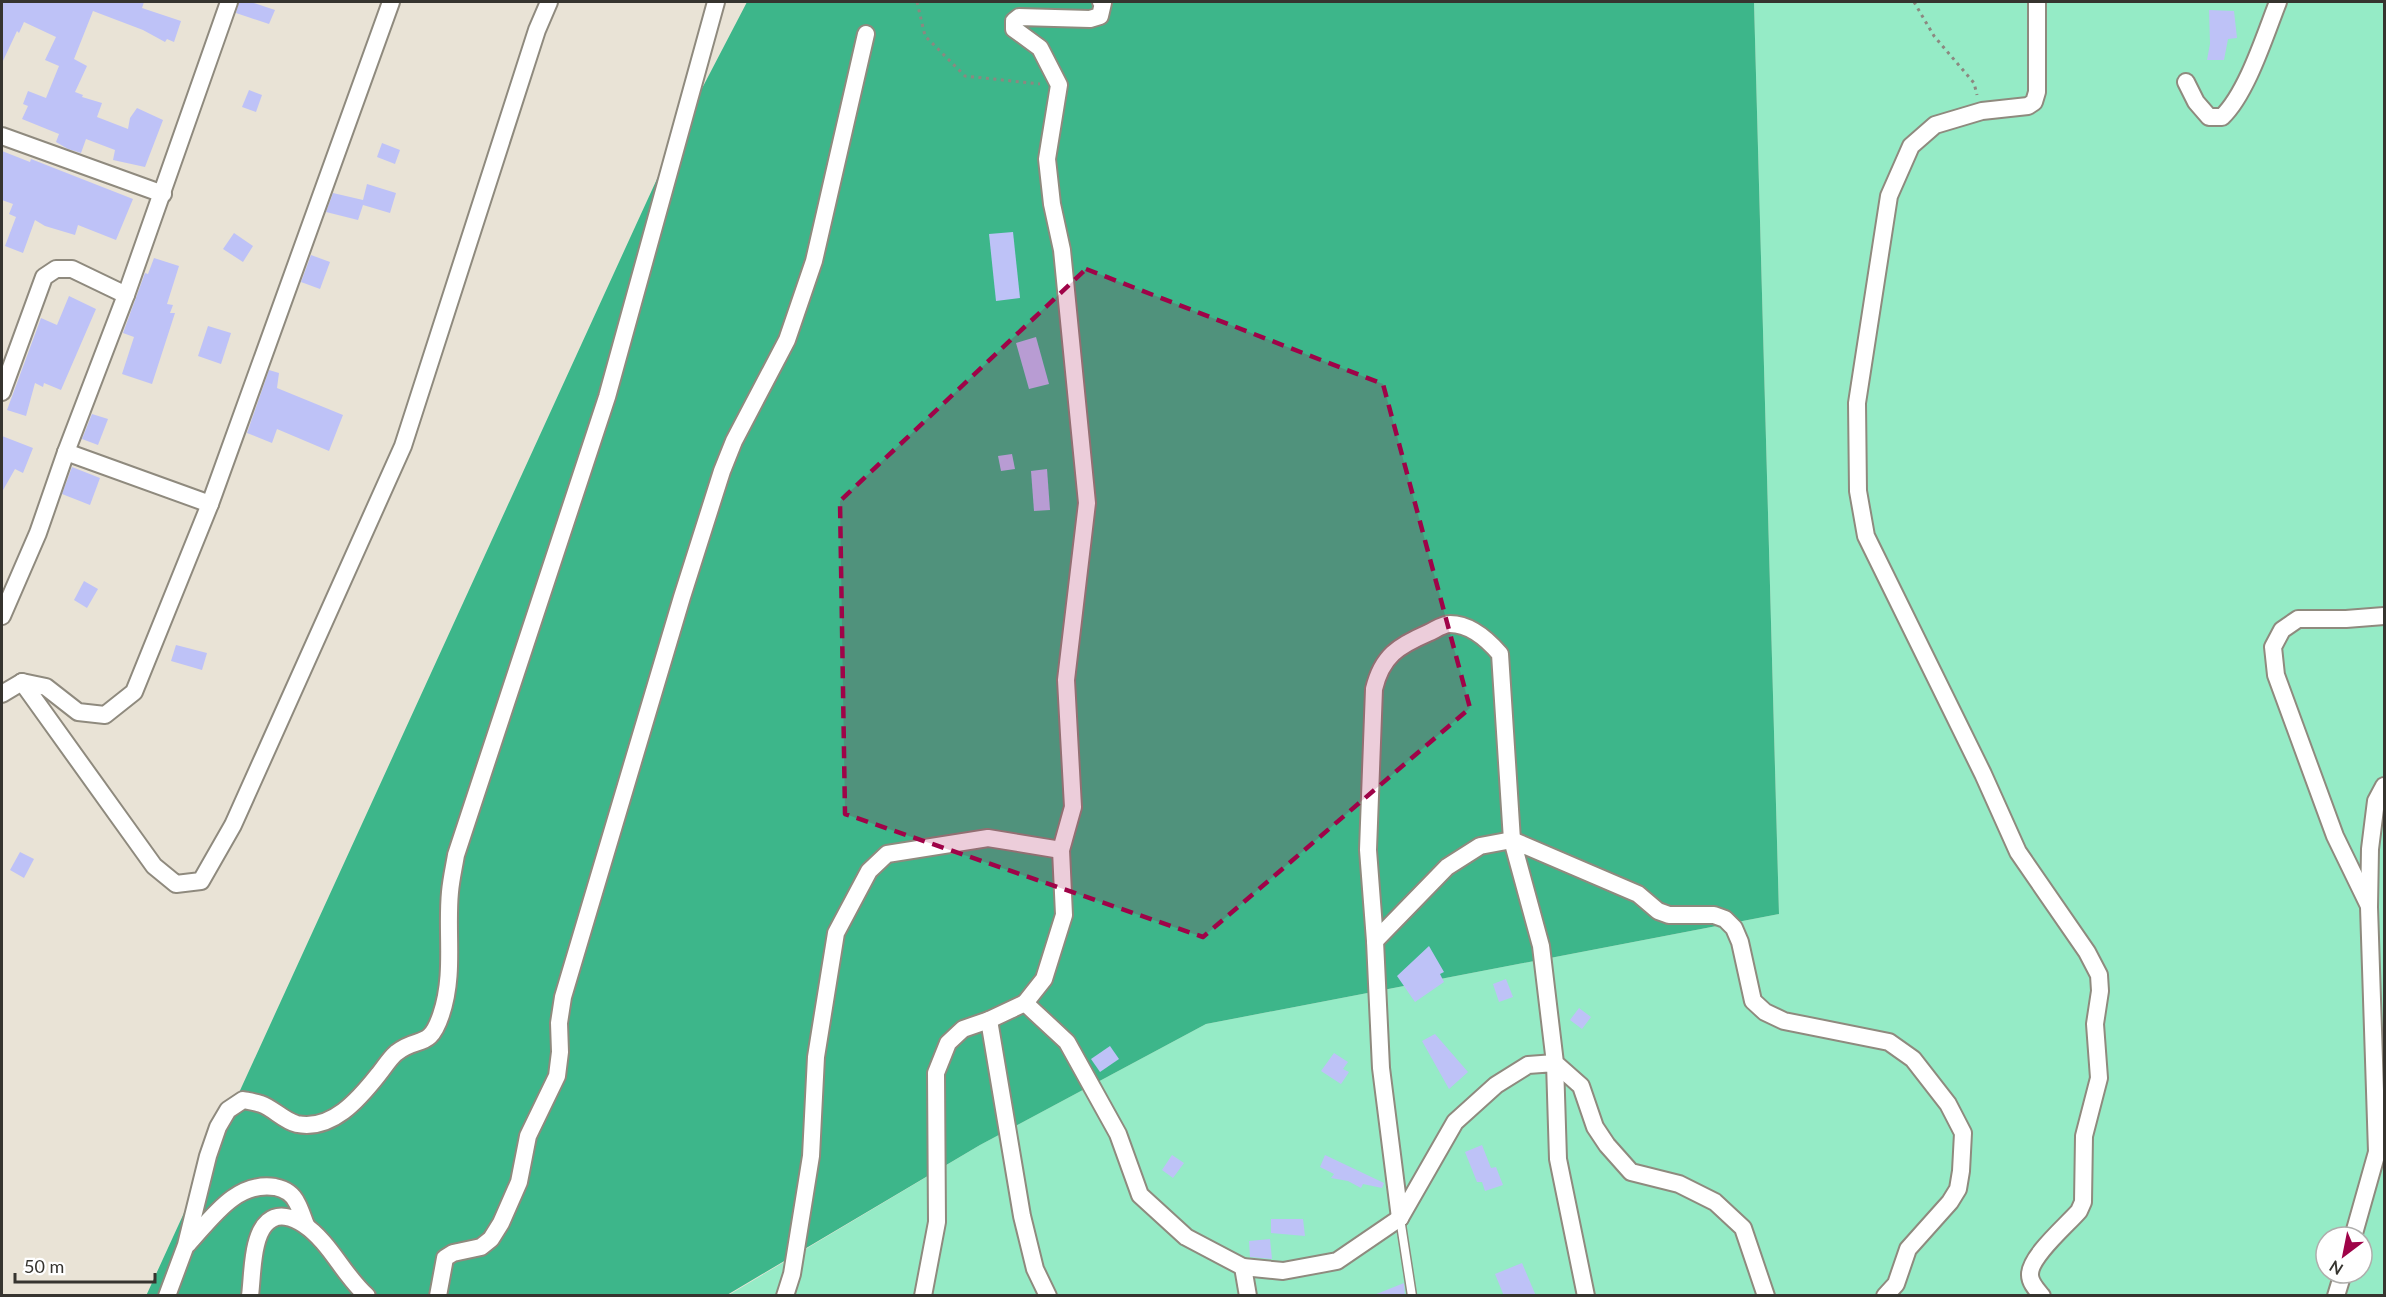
<svg xmlns="http://www.w3.org/2000/svg" width="2386" height="1297" font-family="Lato,sans-serif">
<style>
.green{fill:#95ebc6;fill-rule:evenodd}
.forest{fill:#3db68a}
.building{fill:#bec2f7}
.lines{fill:none;stroke-linecap:round;stroke-linejoin:round}
.service-casing{stroke:#8f8a7e;stroke-width:11}
.minor-casing{stroke:#8f8a7e;stroke-width:20}
.path{stroke:#8c8880;stroke-width:3;stroke-dasharray:3 4.5;stroke-linecap:butt}
.service{stroke:#fff;stroke-width:8}
.minor{stroke:#fff;stroke-width:16}
.marked{fill:#9f0348;fill-opacity:0.2;stroke:#9f0348;stroke-width:4.5;stroke-dasharray:12 8;stroke-linejoin:round}
</style>
<rect width="100%" height="100%" fill="#e9e3d6"/>
<path class="green" d="M 1754,2 L 2384,2 L 2384,1295 L 727,1296 L 980,1145 L 1206,1024 L 1779,914 ZM 2326,1237 L 2362,1237 L 2362,1273 L 2326,1273 Z"/>
<polygon class="forest" points="747,2 1754,2 1779,914 1206,1024 980,1145 727,1295 146,1296 673,144"/>
<g class="building">
<polygon points="2,2 144,2 142,8 181,21 174,42 167,39 165,42 143,30 93,11 74,59 87,66 75,92 83,95 82,97 102,103 97,117 128,129 130,118 137,108 163,120 145,167 113,160 115,150 86,139 81,153 68,149 56,142 59,134 22,119 28,106 23,104 28,91 46,98 59,66 45,60 56,37 24,22 19,33 17,31 2,63"/>
<polygon points="239,2 251,2 275,10 269,24 236,13"/>
<polygon points="2209,10 2234,11 2237,38 2228,39 2224,60 2207,60 2210,44"/>
<polygon points="249,90 262,95 256,112 242,107"/>
<polygon points="382,143 400,150 395,164 377,157"/>
<polygon points="2,151 30,162 31,159 133,199 116,240 78,225 75,235 45,226 35,220 23,253 5,246 16,217 9,214 13,204 2,200"/>
<polygon points="367,184 396,193 390,213 363,205 358,220 326,212 333,193 363,200"/>
<polygon points="1013,232 1020,298 996,301 989,234"/>
<polygon points="234,233 253,246 243,262 223,249"/>
<polygon points="311,255 330,262 320,289 301,282"/>
<polygon points="154,258 179,266 167,304 173,305 170,313 175,313 152,384 122,374 134,337 123,333 145,273 148,274"/>
<polygon points="69,296 96,309 61,390 44,383 43,387 35,383 26,416 7,410 41,318 57,325"/>
<polygon points="208,326 231,333 221,364 198,356"/>
<polygon points="1036,337 1049,384 1029,389 1016,343"/>
<polygon points="269,370 279,373 277,388 343,415 329,451 277,429 272,443 247,433"/>
<polygon points="92,414 108,419 98,445 82,439"/>
<polygon points="2,436 33,448 23,473 15,469 2,492"/>
<polygon points="1012,454 1015,469 1001,471 998,456"/>
<polygon points="72,467 100,478 90,505 62,494"/>
<polygon points="1047,469 1050,510 1034,511 1031,471"/>
<polygon points="84,581 98,589 87,608 74,600"/>
<polygon points="176,645 207,653 202,670 171,661"/>
<polygon points="20,852 34,859 24,878 10,870"/>
<polygon points="1429,946 1444,972 1440,974 1444,982 1415,1002 1397,976"/>
<polygon points="1506,979 1513,997 1499,1002 1493,984"/>
<polygon points="1579,1008 1591,1017 1582,1029 1570,1020"/>
<polygon points="1435,1034 1468,1072 1449,1089 1422,1041"/>
<polygon points="1110,1046 1119,1059 1100,1072 1091,1059"/>
<polygon points="1334,1053 1348,1062 1343,1069 1349,1072 1341,1084 1321,1071"/>
<polygon points="1482,1145 1491,1168 1496,1167 1503,1185 1485,1191 1482,1182 1477,1182 1465,1152"/>
<polygon points="1172,1155 1184,1163 1173,1178 1162,1170"/>
<polygon points="1325,1155 1384,1183 1382,1188 1363,1184 1361,1188 1348,1181 1331,1178 1334,1174 1320,1167"/>
<polygon points="1271,1219 1303,1219 1305,1236 1271,1233"/>
<polygon points="1270,1239 1272,1259 1250,1257 1249,1241"/>
<polygon points="1522,1263 1536,1296 1504,1296 1495,1274"/>
<polygon points="1404,1283 1405,1296 1374,1296 1374,1295"/>
</g>
<g class="lines">
<g class="service-casing">
<polyline id="service" points="1400,1218 1412,1296"/>
</g>
<g class="minor-casing">
<g id="minor">
<polyline points="1101,2 1103,3 1100,16 1090,19 1019,17 1014,21 1014,29 1040,48 1059,85 1047,159 1052,204 1062,250 1087,503 1066,680 1073,807 1061,850 1064,915 1044,979 1025,1003 1067,1042 1118,1134 1140,1195 1186,1237 1243,1267 1283,1271 1337,1261 1400,1218 1455,1122 1496,1085 1528,1065 1555,1063 1558,1159 1586,1296"/>
<path d="M 2037,2 L 2037,92 L 2034,102 L 2028,106 L 1982,111 L 1935,125 L 1911,146 L 1889,196 L 1857,403 L 1858,491 L 1866,536 L 1983,774 L 2018,852 L 2087,952 L 2099,975 L 2100,991 L 2095,1024 L 2099,1078 L 2084,1136 L 2083,1202 L 2079,1211 C 2067,1225 2029,1257 2030,1275 C 2030,1283 2037,1290 2042,1296"/>
<path d="M 2186,82 L 2196,102 L 2209,117 L 2222,117 C 2247,93 2265,35 2278,2"/>
<polyline points="2,136 163,194"/>
<polyline points="2,392 44,277 56,269 72,269 126,295"/>
<polyline points="66,452 210,504"/>
<polyline points="2,616 38,533 66,452 126,295 229,2"/>
<polyline points="22,682 154,866 176,884 201,881 233,825 403,446 537,30 549,2"/>
<polyline points="2,694 22,682 46,687 78,712 105,715 134,692 210,504 391,2"/>
<polyline points="2368,904 2335,836 2276,675 2273,647 2282,630 2298,619 2346,619 2384,616"/>
<polyline points="1375,941 1447,867 1480,846 1512,840 1638,894 1658,911 1669,915 1714,915 1725,919 1734,928 1740,942 1753,1001 1765,1012 1784,1021 1889,1042 1913,1059 1948,1104 1963,1133 1961,1171 1958,1189 1950,1202 1908,1249 1896,1284 1885,1296"/>
<polyline points="1025,1003 989,1020 1022,1216 1035,1269 1048,1296"/>
<path d="M 1400,1218 L 1381,1068 L 1375,941 L 1368,850 L 1374,689 C 1382,656 1398,646 1428,633 C 1435,630 1443,624 1450,624 C 1470,624 1488,640 1500,654 L 1512,840 L 1541,946 L 1555,1063 L 1581,1086 L 1595,1127 L 1607,1145 L 1631,1172 L 1679,1184 L 1715,1202 L 1743,1228 L 1766,1296"/>
<polyline points="2353,1237 2377,1152 2369,907 2370,849 2376,801 2384,786"/>
<path d="M 188,1244 C 212,1218 236,1181 275,1187 C 285,1189 293,1194 297,1203 C 301,1210 303,1218 306,1225"/>
<polyline points="1243,1267 1248,1296"/>
<path d="M 167,1296 L 186,1245 L 208,1156 L 218,1127 L 228,1110 L 243,1100 C 248,1101 255,1102 261,1104 C 273,1108 284,1121 297,1124 C 332,1131 359,1099 378,1075 C 384,1068 389,1059 396,1053 C 418,1035 429,1051 441,1015 C 455,974 446,933 450,892 C 451,880 454,867 456,855 L 607,397 L 716,2"/>
<path d="M 250,1296 C 252,1279 252,1261 256,1245 C 267,1199 301,1217 323,1242 C 338,1259 349,1280 367,1296"/>
<polyline points="438,1296 445,1258 453,1253 481,1247 491,1239 501,1223 519,1182 528,1136 557,1076 560,1052 559,1023 563,997 682,597 722,471 734,441 787,340 814,261 866,34"/>
<polyline points="785,1296 792,1274 811,1156 816,1057 836,933 869,871 887,854 988,838 1061,850"/>
<polyline points="923,1296 937,1222 936,1073 948,1043 963,1029 989,1020"/>
<polyline points="2336,1296 2343,1273"/>
</g>
</g>
<g class="path">
<polyline points="917,2 925,36 965,76 1040,84"/>
<polyline points="1914,2 1934,36 1974,83 1977,95"/>
</g>
<use href="#service" class="service"/>
<use href="#minor" class="minor"/>
</g>
<path class="marked" d="M 1086,269 L 1383,384 L 1470,708 L 1203,937 L 845,814 L 840,501 Z"/>
<rect width="2386" height="1297" fill="none" stroke="#36342f" stroke-width="6"/>
<g transform="translate(2344 1255) rotate(212)"><circle r="28" fill="#ffffff" stroke="#afaeac" stroke-width="1.5"/>
<path d="M0-4.5L10 22L0 15L-10 22Z" fill="#9f0348"/>
<text y="-9" font-size="16" font-weight="bold" text-anchor="middle" fill="#36342f">N</text>
</g>
<path d="M15 1273v9h140v-9" fill="none" stroke="#36342f" stroke-width="3"/>
<text x="24" y="1273" font-size="18" fill="#36342f" stroke="#ffffff" stroke-width="4.5" paint-order="stroke">50 m</text>
</svg>
